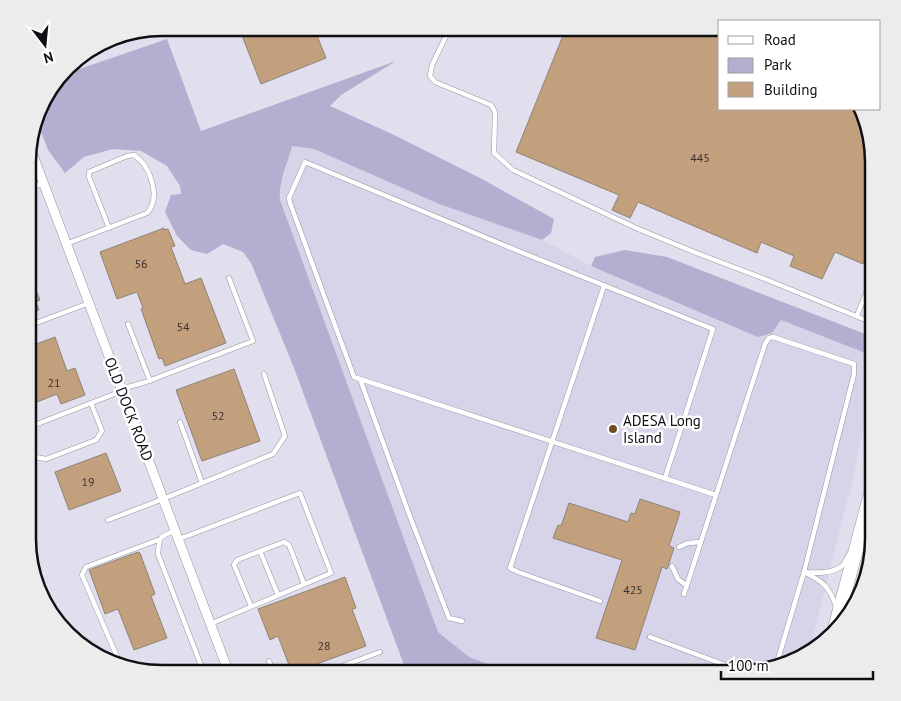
<svg xmlns="http://www.w3.org/2000/svg" width="901" height="701" font-family="'PT Sans',sans-serif">
<style>
.built{fill:#d7d3e9}
.green{fill:#b5aed1}
.building{fill:#c2a07d;stroke:#8e8377}
.lines{fill:none;stroke-linecap:round;stroke-linejoin:round}
.service-casing{stroke:#9694a2;stroke-width:5.5}
.minor-casing{stroke:#9694a2;stroke-width:10}
.primary-casing{stroke:#9694a2;stroke-width:15}
.service{stroke:#fff;stroke-width:4.5}
.minor{stroke:#fff;stroke-width:9}
.primary{stroke:#fff;stroke-width:14}
.poi-dot{fill:#704d26;stroke:#fff;stroke-width:2}
.labels{text-anchor:middle;dominant-baseline:central;stroke-width:5;stroke-linejoin:round;paint-order:stroke}
.number-label{font-size:12px;fill:#3c332e}
.street-label{font-size:15px;fill:#100f14;stroke:#fff}
.poi-label{font-size:15px;fill:#100f14;stroke:#fff;text-anchor:start}
.rim{fill:none;stroke:#100f14;stroke-width:2.5}
</style>
<rect width="100%" height="100%" fill="#e1deed"/>
<!-- built -->
<path class="built" d="M 291,146 L 314,149 L 439,204 L 542,240 L 591,266 L 758,336 L 772,333 L 781,320 L 873,356 L 873,381 L 853,478 L 810,649 L 791,663 L 739,673 L 512,673 L 469,657 L 438,632 L 280,200 L 279,189 L 290,157 Z"/>
<!-- green -->
<g class="green">
<path d="M 167,39 L 201,131 L 396,61 L 341,95 L 330,106 L 392,134 L 480,178 L 554,219 L 551,233 L 542,240 L 439,204 L 314,149 L 292,146 C 288,164 278,182 280,200 L 438,632 L 469,657 L 512,673 L 407,673 L 294,368 L 251,263 L 243,252 L 223,244 L 207,254 L 191,250 L 177,236 L 165,212 L 171,195 L 181,194 L 180,186 L 167,166 L 141,151 L 113,149 L 84,157 L 65,173 L 48,150 L 37,121 L 45,95 L 62,75 Z"/>
<path d="M 625,250 L 667,257 L 873,337 L 873,356 L 781,320 L 772,333 L 758,337 L 591,266 L 595,257 Z"/>
</g>
<!-- building -->
<g class="building">
<path d="M 239,28 L 314,28 L 326,58 L 261,84 Z"/>
<path d="M 566,28 L 720,28 L 720,109 L 861,109 L 874,162 L 873,238 L 863,264 L 835,252 L 822,279 L 790,266 L 794,256 L 761,242 L 757,253 L 638,202 L 630,218 L 612,210 L 619,195 L 516,152 Z"/>
<path d="M 29,223 L 37,245 L 28,248 Z"/>
<path d="M 164,228 L 164,230 L 168,229 L 175,246 L 171,247 L 185,284 L 201,278 L 226,343 L 165,366 L 162,358 L 159,359 L 141,309 L 143,308 L 137,292 L 117,299 L 100,252 Z"/>
<path d="M 28,270 L 40,300 L 36,302 L 39,310 L 28,313 Z"/>
<path d="M 55,337 L 67,371 L 75,368 L 85,395 L 61,404 L 57,394 L 32,404 L 37,418 L 28,421 L 28,347 Z"/>
<path d="M 234,369 L 260,441 L 202,461 L 176,390 Z"/>
<path d="M 106,453 L 121,491 L 69,510 L 55,472 Z"/>
<path d="M 640,499 L 680,512 L 669,546 L 674,548 L 667,569 L 662,567 L 635,650 L 596,638 L 622,560 L 553,538 L 558,525 L 561,526 L 569,503 L 628,522 L 631,513 L 635,514 Z"/>
<path d="M 138,552 L 140,553 L 155,594 L 151,596 L 167,638 L 134,650 L 118,609 L 105,614 L 89,570 Z"/>
<path d="M 345,577 L 356,608 L 352,609 L 366,646 L 292,673 L 278,636 L 270,640 L 258,609 Z"/>
</g>
<g class="lines">
<!-- service casing -->
<g class="service-casing">
<g id="service">
<path d="M 450,28 L 432,65 L 430,76 L 435,82 L 491,105 L 495,112 L 494,153 L 513,170 L 636,228 L 699,254 L 765,279 L 873,323"/>
<path d="M 29,189 L 43,183"/>
<path d="M 66,244 L 147,213 C 161,198 151,166 134,155 L 127,156 L 89,172 L 89,177 L 109,228"/>
<path d="M 857,315 L 873,277"/>
<path d="M 128,324 L 150,381"/>
<path d="M 28,326 L 89,303"/>
<path d="M 360,379 L 409,514 L 449,618 L 462,621"/>
<path d="M 121,389 L 146,382 L 253,341 L 229,278"/>
<path d="M 180,422 L 202,483"/>
<path d="M 28,432 L 32,426 L 122,391"/>
<path d="M 28,438 L 35,457 L 46,459 L 96,440 L 102,431 L 91,403"/>
<path d="M 665,478 L 713,329 L 523,253 L 305,162 L 289,198 L 290,203 L 354,377 L 716,495"/>
<path d="M 108,520 L 163,499 L 273,454 L 285,436 L 264,374"/>
<path d="M 175,531 C 159,536 159,537 158,554 L 204,673"/>
<path d="M 179,539 L 300,493 L 331,573 L 210,624"/>
<path d="M 679,547 L 688,543 L 701,542"/>
<path d="M 260,551 L 278,595"/>
<path d="M 672,566 L 678,579 L 687,586"/>
<path d="M 684,594 L 765,344 L 769,338 L 773,337 L 854,364 L 854,374 L 804,572 L 776,666"/>
<path d="M 600,601 L 518,572 L 510,568 L 604,286"/>
<path d="M 251,606 L 234,565 L 237,560 L 284,542 L 289,545 L 304,584"/>
<path d="M 836,606 C 829,586 822,581 804,572 C 815,573 830,574 841,567 C 845,564 847,557 850,553"/>
<path d="M 650,637 L 744,672"/>
<path d="M 269,661 L 274,673"/>
<path d="M 121,666 L 82,575 L 86,567 L 158,540"/>
<path d="M 317,673 L 337,668 L 380,652"/>
</g>
</g>
<!-- minor casing -->
<g class="minor-casing">
<path id="minor" d="M 29,145 L 229,673"/>
</g>
<!-- primary casing -->
<g class="primary-casing">
<path id="primary" d="M 834,632 L 873,486"/>
</g>
<!-- service -->
<use href="#service" class="service"/>
<!-- minor -->
<use href="#minor" class="minor"/>
<!-- primary -->
<use href="#primary" class="primary"/>
</g>
<!-- markers -->
<circle class="poi-dot" cx="613" cy="429" r="5"/>
<g class="labels">
<!-- number labels -->
<g class="number-label">
<text x="700" y="157">445</text>
<text x="141" y="263">56</text>
<text x="183" y="326">54</text>
<text x="54" y="382">21</text>
<text x="218" y="415">52</text>
<text x="88" y="481">19</text>
<text x="633" y="589">425</text>
<text x="324" y="645">28</text>
</g>
<!-- street labels -->
<g class="street-label">
<text transform="translate(129 409) rotate(69)">OLD DOCK ROAD</text>
</g>
<!-- poi labels -->
<g class="poi-label">
<text x="623" y="420">ADESA Long<tspan x="623" dy="17">Island</tspan></text>
</g>
</g>
<!-- crop -->
<path d="M0 0H901V701H0ZM162 36H739A126 126 0 0 1 865 162V539A126 126 0 0 1 739 665H162A126 126 0 0 1 36 539V162A126 126 0 0 1 162 36Z" fill="#ececec" fill-rule="evenodd"/>
<path class="rim" d="M162 36H739A126 126 0 0 1 865 162V539A126 126 0 0 1 739 665H162A126 126 0 0 1 36 539V162A126 126 0 0 1 162 36Z"/>
<!-- legend -->
<rect x="718" y="20" width="162" height="90" fill="#ffffff" stroke="#9f9fa1"/>
<rect x="728" y="36" width="25" height="8" fill="#ffffff" stroke="#9f9fa1"/>
<text x="764" y="45" font-size="15" fill="#100f14">Road</text>
<rect x="728" y="58" width="25" height="15" fill="#b5aed1" stroke="#9f9fa1"/>
<text x="764" y="70" font-size="15" fill="#100f14">Park</text>
<rect x="728" y="82" width="25" height="15" fill="#c2a07d" stroke="#9f9fa1"/>
<text x="764" y="95" font-size="15" fill="#100f14">Building</text>
<!-- north arrow -->
<g transform="translate(45 45) rotate(164)" stroke="#ffffff" stroke-width="4" paint-order="stroke">
<path d="M0-4L9 19L0 12L-9 19Z" fill="#100f14"/>
<text y="-8" font-size="14" font-weight="bold" text-anchor="middle" fill="#100f14">N</text>
</g>
<!-- scale -->
<path d="M721 671v8h152v-8" fill="none" stroke="#100f14" stroke-width="2.5"/>
<text x="728" y="671" font-size="15" fill="#100f14" stroke="#ffffff" stroke-width="4" paint-order="stroke">100 m</text>
</svg>
